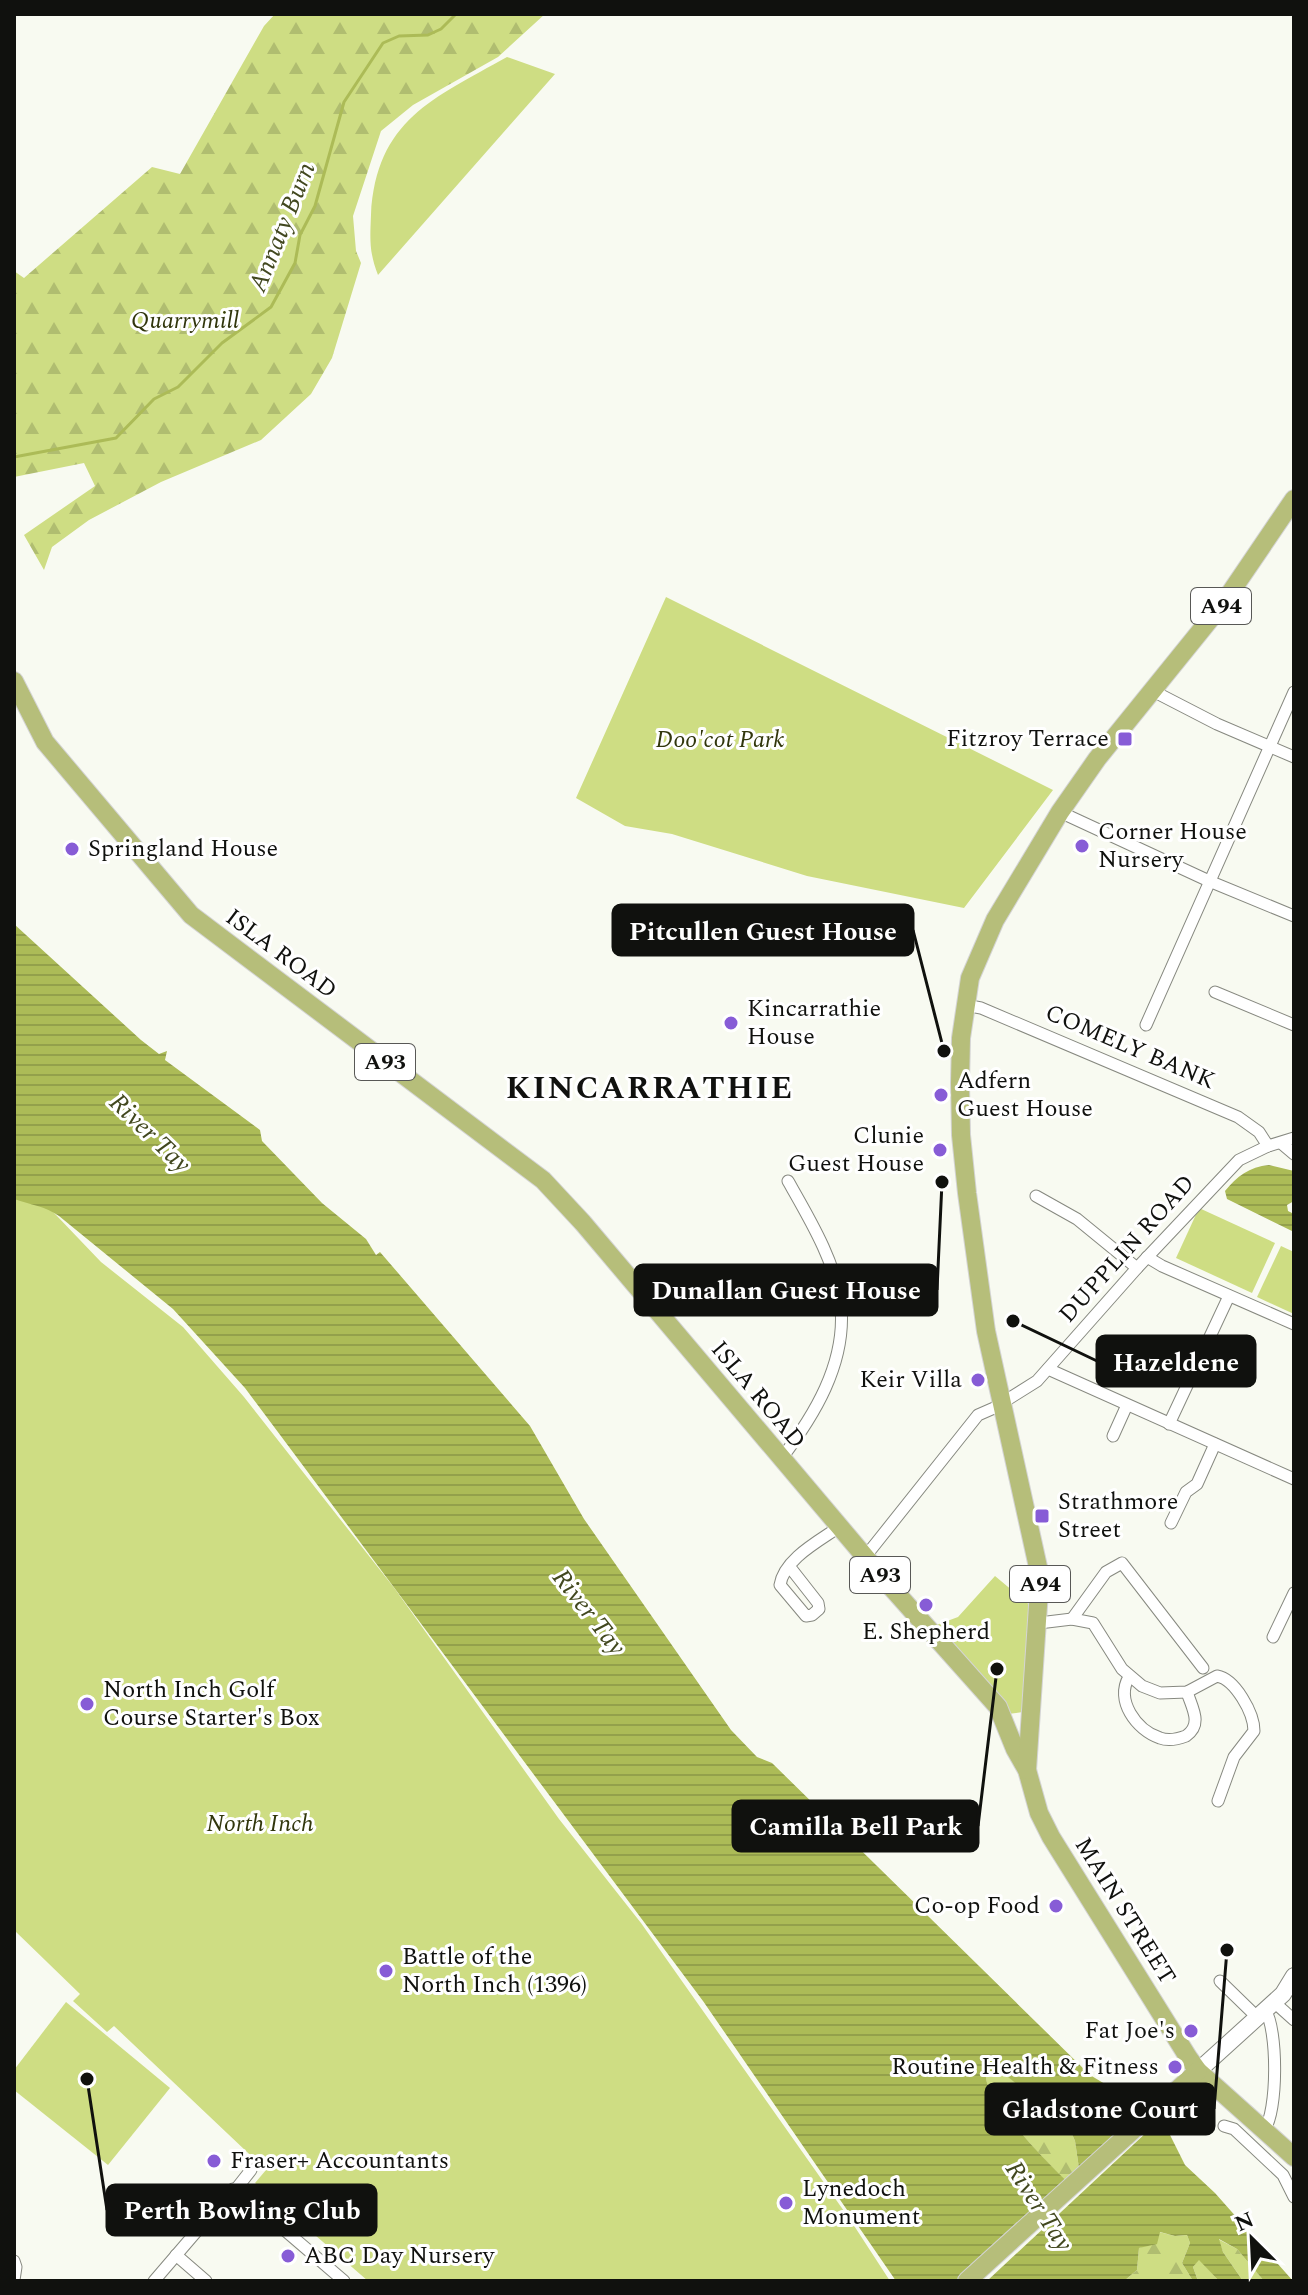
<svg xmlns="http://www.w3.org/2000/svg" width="1308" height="2295" font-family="Spectral,serif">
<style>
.green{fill:#cedd83}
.forest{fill:url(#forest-firs)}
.water{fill:url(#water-rules);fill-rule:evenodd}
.pier{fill:#f8faf1}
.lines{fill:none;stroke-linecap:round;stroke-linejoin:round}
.stream{stroke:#acbb57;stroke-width:3}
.street-casing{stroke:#878980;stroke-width:13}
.secondary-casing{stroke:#878980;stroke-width:18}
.primary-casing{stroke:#d4d4d4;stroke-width:20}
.street{stroke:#fff;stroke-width:11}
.secondary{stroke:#fff;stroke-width:16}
.primary{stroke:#b6be7a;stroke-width:18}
.poi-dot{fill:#875cd6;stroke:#fff;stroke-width:3}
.labels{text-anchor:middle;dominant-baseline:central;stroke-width:6;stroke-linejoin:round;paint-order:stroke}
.shield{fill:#fff;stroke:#585856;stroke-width:2}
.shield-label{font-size:22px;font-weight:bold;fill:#10110e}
.park-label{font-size:24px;font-style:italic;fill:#31360c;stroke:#fff}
.poi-label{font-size:24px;fill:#10110e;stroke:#fff;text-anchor:start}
.street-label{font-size:24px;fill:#10110e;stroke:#fff}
.water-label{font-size:26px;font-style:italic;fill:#42481f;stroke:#fff}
.district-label{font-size:32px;font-weight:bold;letter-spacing:2px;fill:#10110e;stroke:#fff}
.leader{fill:none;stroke:#10110e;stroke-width:3}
.callout-dot{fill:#10110e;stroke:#fff;stroke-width:3}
.callout{fill:#10110e;stroke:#10110e;stroke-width:3}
.callout-label{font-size:26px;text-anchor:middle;font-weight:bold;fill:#fff}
</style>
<defs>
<pattern id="forest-firs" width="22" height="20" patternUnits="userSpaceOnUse" patternTransform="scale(2)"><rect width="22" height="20" fill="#cedd83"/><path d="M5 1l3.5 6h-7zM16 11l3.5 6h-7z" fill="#b0bd70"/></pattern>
<pattern id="water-rules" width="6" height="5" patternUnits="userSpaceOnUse" patternTransform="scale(2)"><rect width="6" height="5" fill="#acbb57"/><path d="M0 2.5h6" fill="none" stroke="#93a04b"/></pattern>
</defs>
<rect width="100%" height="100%" fill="#f8faf1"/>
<!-- green -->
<g class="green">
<path d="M 507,57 L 555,74 L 378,275 C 369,252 370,239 371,215 C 376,120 434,98 507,57 Z"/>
<path d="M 666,597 L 1053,790 L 964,908 L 807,876 L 672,834 L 625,826 L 576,798 Z"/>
<path d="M 14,1171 L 101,1262 L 183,1327 L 244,1397 L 395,1589 L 559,1819 L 641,1923 L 851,2221 L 890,2281 L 368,2281 L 255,2183 L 266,2170 L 114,2026 L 107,2032 L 73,2001 L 80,1994 L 14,1930 Z"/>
<path d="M 1199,1208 L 1275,1243 L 1252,1293 L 1176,1258 Z"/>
<path d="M 1281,1246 L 1294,1252 L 1294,1314 L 1257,1297 Z"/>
<path d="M 995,1576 L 1032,1607 L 1023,1712 L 1008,1714 L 931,1627 L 958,1617 Z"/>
<path d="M 66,2002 L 170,2088 L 108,2165 L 14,2090 L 14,2070 Z"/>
</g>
<!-- forest -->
<g class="forest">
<path d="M 275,14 L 545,14 L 498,57 L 413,105 L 381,131 L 353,216 L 356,251 L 361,263 L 332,358 L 311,394 L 261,440 L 161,482 L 89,520 L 52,547 L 44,570 L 24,535 L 95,486 L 84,463 L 14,477 L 14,271 L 24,278 L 152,167 L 180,174 L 264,26 Z"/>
<path d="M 985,2069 L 1005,2074 L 1069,2127 L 1075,2141 L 1080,2175 L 1070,2185 C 1049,2165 999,2112 988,2088 C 986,2082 986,2075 985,2069 Z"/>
<path d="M 1159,2232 L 1175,2236 L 1187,2235 L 1190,2243 L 1182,2263 L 1193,2281 L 1124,2281 L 1137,2270 L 1139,2248 L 1147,2245 Z"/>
<path d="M 1218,2239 L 1237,2249 L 1264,2281 L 1243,2281 L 1223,2252 Z"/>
<path d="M 1199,2259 L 1219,2281 L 1198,2281 L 1193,2267 Z"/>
</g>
<!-- water -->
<g class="water">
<path d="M 14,924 L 141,1040 L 159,1054 L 167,1051 L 165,1060 L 260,1130 L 262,1141 L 322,1203 L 366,1239 L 376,1255 L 380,1252 L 530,1426 L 584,1519 L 731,1730 L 757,1757 L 772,1763 L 1090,2075 L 1150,2111 L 1164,2123 L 1185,2165 L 1215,2193 L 1293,2281 L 1264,2281 L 1237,2249 L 1219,2239 L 1223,2252 L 1243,2281 L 1219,2281 L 1199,2260 L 1193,2267 L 1198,2281 L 1193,2281 L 1182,2263 L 1190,2243 L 1187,2235 L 1175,2236 L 1160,2232 L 1157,2244 L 1139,2248 L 1137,2270 L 1124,2281 L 896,2281 L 703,2001 L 245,1388 L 173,1309 L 59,1216 C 45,1206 31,1205 14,1199 ZM 985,2069 L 1008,2077 L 1069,2127 L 1075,2141 L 1080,2175 L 1070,2184 C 1049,2165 999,2112 989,2088 C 986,2083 986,2075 985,2069 Z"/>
<path d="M 1269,1165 L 1294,1171 L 1294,1201 L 1287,1205 L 1288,1211 L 1294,1214 L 1294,1232 L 1227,1199 L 1225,1191 C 1237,1176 1249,1167 1269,1165 Z"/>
</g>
<!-- pier -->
<path class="pier" d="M 1151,2106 L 1163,2117 L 987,2281 L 960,2281 Z"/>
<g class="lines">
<!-- stream -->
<path class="stream" d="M 14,457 L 116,438 L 154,399 L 178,387 L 222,343 L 271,307 L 295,263 L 300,235 L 315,206 L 344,102 L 383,43 L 399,36 L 428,35 L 441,29 L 456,14"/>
<!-- street casing -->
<g class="street-casing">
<g id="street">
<path d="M 1153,691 L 1217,724 L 1294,757"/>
<path d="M 1060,812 L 1209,881 L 1294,916"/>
<path d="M 1215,992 L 1294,1025"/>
<path d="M 965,1005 L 981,1008 L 1238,1117 L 1259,1132 L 1268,1146"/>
<path d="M 1146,1025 L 1294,692"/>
<path d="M 1281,1143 L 1294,1154"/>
<path d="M 1036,1196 L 1077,1219 L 1137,1268"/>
<path d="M 1147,1257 L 1162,1266 L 1294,1324"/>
<path d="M 1048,1369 L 1294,1479"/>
<path d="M 1169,1424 L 1229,1296"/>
<path d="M 1113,1436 L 1127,1405"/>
<path d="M 781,1459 C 814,1416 846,1364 841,1307 C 837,1264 809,1218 788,1181"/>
<path d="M 1171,1523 L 1186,1492 L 1197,1484 L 1215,1444"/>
<path d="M 865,1557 L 978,1415 L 994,1408 L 1037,1381 L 1137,1268 L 1239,1160 L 1268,1146 L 1294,1138"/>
<path d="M 789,1566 L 818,1603 L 819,1609 L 812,1615 L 806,1616 L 780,1585 C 784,1559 819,1541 839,1527"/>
<path d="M 1072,1619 L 1106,1572 L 1122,1563 L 1203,1668"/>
<path d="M 1039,1623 L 1072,1619 L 1093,1623 L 1122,1669 L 1142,1686 L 1160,1693 L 1187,1692 L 1217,1676 C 1235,1679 1254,1713 1254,1731 L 1234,1757 L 1218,1801"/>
<path d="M 1273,1637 L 1294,1593"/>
<path d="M 1129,1677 C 1115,1700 1136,1730 1160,1738 C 1168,1741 1178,1739 1186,1736 C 1203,1724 1192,1708 1187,1692"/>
<path d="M 1220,1981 L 1257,2017"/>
<path d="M 1274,2002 L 1294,2020"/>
<path d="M 1224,2126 L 1234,2129 L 1283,2175 L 1294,2197"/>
<path d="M 1264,2130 C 1278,2113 1278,2028 1265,2010"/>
<path d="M 236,2189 L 251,2170"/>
<path d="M 176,2255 L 206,2281"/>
<path d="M 14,2261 L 16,2267 L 14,2280"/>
<path d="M 154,2281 L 233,2189 L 239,2191 L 344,2281"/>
</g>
</g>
<!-- secondary casing -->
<g class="secondary-casing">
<path id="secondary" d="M 1198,2071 L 1283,1994 L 1294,1976"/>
</g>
<!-- primary casing -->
<g class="primary-casing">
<g id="primary">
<path d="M 14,681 L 45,742 L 191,915 L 543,1180 L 583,1223 L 883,1578 L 998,1707 L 1015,1749 L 1027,1770 L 1039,1813 L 1051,1837 L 1188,2057 L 1198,2071 L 1294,2157"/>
<path d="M 1027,1770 L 1040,1576 L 986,1331 L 967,1193 L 961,1135 L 960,1083 L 961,1038 L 970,978 L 995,920 L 1060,812 L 1097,759 L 1224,602 L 1294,499"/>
<path d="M 967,2281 L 1198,2071"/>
</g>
</g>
<!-- street -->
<use href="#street" class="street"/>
<!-- secondary -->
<use href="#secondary" class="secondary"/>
<!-- primary -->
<use href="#primary" class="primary"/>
</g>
<!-- markers -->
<g class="poi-dot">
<rect x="1117" y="731" width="16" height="16" rx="4"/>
<circle cx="1082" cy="846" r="8"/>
<circle cx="72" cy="849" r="8"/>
<circle cx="731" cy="1023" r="8"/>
<circle cx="941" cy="1095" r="8"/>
<circle cx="940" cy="1150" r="8"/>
<circle cx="978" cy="1380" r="8"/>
<rect x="1034" y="1508" width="16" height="16" rx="4"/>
<circle cx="926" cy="1605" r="8"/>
<circle cx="87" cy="1704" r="8"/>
<circle cx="1056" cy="1906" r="8"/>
<circle cx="386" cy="1971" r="8"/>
<circle cx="1191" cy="2031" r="8"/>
<circle cx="1175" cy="2067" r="8"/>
<circle cx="214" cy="2161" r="8"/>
<circle cx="786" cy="2203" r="8"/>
<circle cx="288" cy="2256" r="8"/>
</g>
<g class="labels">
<!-- shield labels -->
<g class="shield">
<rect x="1191" y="588" width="60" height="36" rx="6"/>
<rect x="355" y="1044" width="60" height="36" rx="6"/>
<rect x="850" y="1557" width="60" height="36" rx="6"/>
<rect x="1010" y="1566" width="60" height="36" rx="6"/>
</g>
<g class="shield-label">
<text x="1221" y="606">A94</text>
<text x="385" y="1062">A93</text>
<text x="880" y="1575">A93</text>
<text x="1040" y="1584">A94</text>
</g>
<!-- park labels -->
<g class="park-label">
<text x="185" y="321">Quarrymill</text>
<text x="720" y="740">Doo'cot Park</text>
<text x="260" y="1824">North Inch</text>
</g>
<!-- poi labels -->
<g class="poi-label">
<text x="1109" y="739" text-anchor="end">Fitzroy Terrace</text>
<text x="1098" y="832">Corner House<tspan x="1098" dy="28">Nursery</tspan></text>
<text x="88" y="849">Springland House</text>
<text x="747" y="1009">Kincarrathie<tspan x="747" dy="28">House</tspan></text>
<text x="957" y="1081">Adfern<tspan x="957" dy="28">Guest House</tspan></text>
<text x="924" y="1136" text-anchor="end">Clunie<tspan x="924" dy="28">Guest House</tspan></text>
<text x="962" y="1380" text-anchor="end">Keir Villa</text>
<text x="1058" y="1502">Strathmore<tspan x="1058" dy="28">Street</tspan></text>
<text x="926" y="1632" text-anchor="middle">E. Shepherd</text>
<text x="103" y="1690">North Inch Golf<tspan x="103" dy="28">Course Starter's Box</tspan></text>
<text x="1040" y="1906" text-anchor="end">Co-op Food</text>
<text x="402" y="1957">Battle of the<tspan x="402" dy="28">North Inch (1396)</tspan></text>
<text x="1175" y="2031" text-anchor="end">Fat Joe's</text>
<text x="1159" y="2067" text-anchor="end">Routine Health &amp; Fitness</text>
<text x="230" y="2161">Fraser+ Accountants</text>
<text x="802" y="2189">Lynedoch<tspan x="802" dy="28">Monument</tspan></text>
<text x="304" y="2256">ABC Day Nursery</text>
</g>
<!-- street labels -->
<g class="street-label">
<text transform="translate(281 954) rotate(37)">ISLA ROAD</text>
<text transform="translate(1130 1047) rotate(23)">COMELY BANK</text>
<text transform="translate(1127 1249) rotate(-48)">DUPPLIN ROAD</text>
<text transform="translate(758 1395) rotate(50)">ISLA ROAD</text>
<text transform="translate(1125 1911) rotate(58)">MAIN STREET</text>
</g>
<!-- water labels -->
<g class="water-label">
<text transform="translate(282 227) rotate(-68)">Annaty Burn</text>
<text transform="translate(150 1133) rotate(44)">River Tay</text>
<text transform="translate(589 1612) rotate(52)">River Tay</text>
<text transform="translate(1039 2206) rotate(57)">River Tay</text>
</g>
<!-- district labels -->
<g class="district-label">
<text x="650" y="1088">KINCARRATHIE</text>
</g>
</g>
<!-- callouts -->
<path class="leader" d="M944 1051L913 930M942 1182L937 1290M1013 1321L1097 1361M997 1669L978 1826M1227 1950L1214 2109M87 2079L107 2210"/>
<g class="callout-dot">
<circle cx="944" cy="1051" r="8"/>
<circle cx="942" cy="1182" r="8"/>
<circle cx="1013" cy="1321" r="8"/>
<circle cx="997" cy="1669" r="8"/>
<circle cx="1227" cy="1950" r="8"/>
<circle cx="87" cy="2079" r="8"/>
</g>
<g class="callout">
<rect x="613" y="905" width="300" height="50" rx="8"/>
<rect x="635" y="1265" width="302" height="50" rx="8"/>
<rect x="1097" y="1336" width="158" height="50" rx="8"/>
<rect x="733" y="1801" width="245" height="50" rx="8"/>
<rect x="986" y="2084" width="228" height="50" rx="8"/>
<rect x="107" y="2185" width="269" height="50" rx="8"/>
</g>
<g class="callout-label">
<text x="763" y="940">Pitcullen Guest House</text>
<text x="786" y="1299">Dunallan Guest House</text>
<text x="1176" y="1371">Hazeldene</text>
<text x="856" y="1835">Camilla Bell Park</text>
<text x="1100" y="2118">Gladstone Court</text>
<text x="242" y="2219">Perth Bowling Club</text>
</g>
<!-- border -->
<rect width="1308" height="2295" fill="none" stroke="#10110e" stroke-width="32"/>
<!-- north arrow -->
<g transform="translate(1252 2239) rotate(336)" stroke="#ffffff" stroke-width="6" paint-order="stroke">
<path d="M0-6L14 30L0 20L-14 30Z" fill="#10110e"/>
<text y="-12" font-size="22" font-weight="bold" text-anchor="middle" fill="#10110e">N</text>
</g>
</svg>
